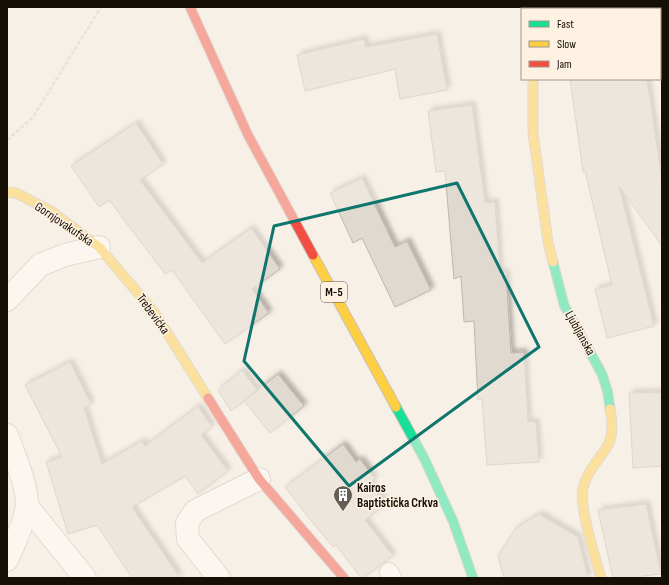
<svg xmlns="http://www.w3.org/2000/svg" width="669" height="585" font-family="'Sofia Sans Condensed',sans-serif">
<style>
.building{fill:#e0d9d0;stroke:#bdb7ae;filter:url(#shadow)}
.lines{fill:none;stroke-linecap:round;stroke-linejoin:round}
.lane-casing{stroke:#c6c0b7;stroke-width:20}
.street-casing{stroke:#c6c0b7;stroke-width:24}
.fast-casing{stroke:#c6c0b7;stroke-width:11}
.slow-casing{stroke:#c6c0b7;stroke-width:11}
.jam-casing{stroke:#c6c0b7;stroke-width:11}
.path{stroke:#d2d1ce;stroke-width:2.5;stroke-dasharray:4 2;stroke-linecap:butt}
.lane{stroke:#fefdfb;stroke-width:18}
.street{stroke:#fefdfb;stroke-width:22}
.fast{stroke:#16e098;stroke-width:9}
.slow{stroke:#ffcf43;stroke-width:9}
.jam{stroke:#f24e42;stroke-width:9}
.marked{fill:none;stroke:#0f766e;stroke-width:3;stroke-linejoin:round}
.labels{text-anchor:middle;dominant-baseline:central;stroke-width:3.5;stroke-linejoin:round;paint-order:stroke}
.shield{fill:#fdf1e1;stroke:#5b5348;stroke-width:1}
.shield-label{font-size:12px;font-weight:bold;fill:#150f06}
.street-label{font-size:13px;fill:#150f06;stroke:#fdf1e1}
.poi-label{font-size:13px;font-weight:bold;fill:#150f06;stroke:#fdf1e1;text-anchor:start}
</style>
<defs>
<filter id="shadow"><feDropShadow dx="3.5" dy="-3.5" stdDeviation="2" flood-color="#0004"/></filter>
</defs>
<rect width="100%" height="100%" fill="#f7f0e7"/>
<!-- building -->
<g class="building">
<path d="M 437,34 L 447,90 L 400,99 L 395,69 L 305,91 L 297,55 L 364,39 L 366,47 Z"/>
<path d="M 570,79 L 647,79 L 662,180 L 662,246 L 619,186 L 654,326 L 607,338 L 595,289 L 612,285 L 585,171 L 583,172 Z"/>
<path d="M 472,105 L 485,203 L 495,202 L 500,273 L 506,272 L 511,353 L 524,352 L 528,422 L 536,422 L 539,462 L 487,465 L 482,399 L 478,400 L 474,321 L 464,322 L 461,276 L 454,279 L 445,171 L 436,172 L 428,111 Z"/>
<path d="M 136,123 L 163,164 L 140,180 L 202,263 L 251,228 L 280,269 L 252,289 L 269,313 L 225,344 L 172,270 L 165,274 L 109,200 L 99,207 L 71,166 Z"/>
<path d="M 362,178 L 395,247 L 407,241 L 431,290 L 395,307 L 362,238 L 353,243 L 330,193 Z"/>
<path d="M 70,362 L 91,404 L 84,408 L 102,464 L 142,441 L 145,446 L 198,406 L 212,427 L 201,435 L 228,471 L 198,494 L 185,476 L 132,507 L 180,578 L 132,578 L 97,525 L 68,534 L 46,462 L 62,457 L 25,385 Z"/>
<path d="M 242,370 L 257,390 L 231,411 L 218,390 Z"/>
<path d="M 278,374 L 304,406 L 270,433 L 244,401 Z"/>
<path d="M 662,392 L 662,466 L 633,468 L 629,393 Z"/>
<path d="M 343,444 L 356,462 L 360,459 L 375,479 L 370,483 L 386,504 L 365,520 L 393,556 L 363,578 L 361,578 L 336,545 L 333,547 L 308,517 L 285,487 Z"/>
<path d="M 646,504 L 661,574 L 642,576 L 645,578 L 613,578 L 598,510 Z"/>
<path d="M 539,514 L 578,537 L 588,578 L 504,578 L 498,556 L 516,528 Z"/>
</g>
<g class="lines">
<!-- lane casing -->
<g class="lane-casing">
<path id="lane" d="M 389,572 L 392,578"/>
</g>
<!-- street casing -->
<g class="street-casing">
<g id="street">
<path d="M 534,9 L 534,7"/>
<path d="M 7,300 L 40,265 L 65,255 L 99,247"/>
<path d="M 7,435 C 14,455 27,484 27,504 C 26,518 13,547 7,560"/>
<path d="M 27,506 L 85,578"/>
<path d="M 219,578 L 188,539 L 187,523 L 195,511 L 259,479"/>
</g>
</g>
<!-- fast casing -->
<g class="fast-casing">
<g id="fast">
<path d="M 553,262 L 564,305 L 602,374 L 608,393 L 610,409"/>
<path d="M 396,407 L 424,458 L 453,521 L 473,578"/>
</g>
</g>
<!-- slow casing -->
<g class="slow-casing">
<g id="slow">
<path d="M 533,79 L 533,133 L 548,242 L 553,262"/>
<path d="M 7,192 L 16,193 L 51,211 L 99,247 L 154,312 L 208,398"/>
<path d="M 313,255 L 396,407"/>
<path d="M 601,578 C 595,556 579,508 583,488 C 588,468 601,459 609,443 C 613,433 612,419 610,409"/>
</g>
</g>
<!-- jam casing -->
<g class="jam-casing">
<g id="jam">
<path d="M 190,7 L 248,135 L 313,255"/>
<path d="M 208,398 L 259,479 L 344,578"/>
</g>
</g>
<!-- path -->
<path class="path" d="M 7,140 L 33,117 L 101,7"/>
<!-- lane -->
<use href="#lane" class="lane"/>
<!-- street -->
<use href="#street" class="street"/>
<!-- fast -->
<use href="#fast" class="fast"/>
<!-- slow -->
<use href="#slow" class="slow"/>
<!-- jam -->
<use href="#jam" class="jam"/>
</g>
<!-- marked area -->
<path d="M0 0H669V585H0ZM 457,183 L 539,347 L 349,486 L 244,361 L 274,226 Z" fill="#f7f0e7" fill-opacity=".55" fill-rule="evenodd"/>
<path class="marked" d="M 457,183 L 539,347 L 349,486 L 244,361 L 274,226 Z"/>
<!-- icons -->
<defs>
<g id="building-pin" transform="scale(1)"><path d="M0 17L-7.5 6A9.5 9.5 0 1 1 7.5 6Z" fill="#645e55" stroke="#fdf1e1"/><path d="M-4-6H4V6H1V3H-1V6H-4ZM-2.5-4.3h1.7v1.8h-1.7ZM.8-4.3h1.7v1.8H.8ZM-2.5-1h1.7V.8h-1.7ZM.8-1h1.7V.8H.8Z" fill="#fff"/></g>
</defs>
<g fill-rule="evenodd">
<use href="#building-pin" x="343" y="495"/>
</g>
<g class="labels">
<!-- shield labels -->
<rect class="shield" x="321" y="282" width="26" height="20" rx="3"/>
<g class="shield-label">
<text x="334" y="292">M-5</text>
</g>
<!-- street labels -->
<g class="street-label">
<text transform="translate(64 224) rotate(34)">Gornjovakufska</text>
<text transform="translate(153 314) rotate(54)">Trebevićka</text>
<text transform="translate(580 333) rotate(61)">Ljubljanska</text>
</g>
<!-- poi labels -->
<g class="poi-label">
<text x="357" y="488">Kairos<tspan x="357" dy="15">Baptistička Crkva</tspan></text>
</g>
</g>
<!-- border -->
<rect width="669" height="585" fill="none" stroke="#150f06" stroke-width="16"/>
<!-- legend -->
<rect x="521" y="8" width="140" height="72" fill="#fdf1e1" stroke="#a09789"/>
<rect x="529" y="21" width="20" height="6" fill="#16e098" stroke="#a09789"/>
<text x="557" y="28" font-size="12" fill="#150f06">Fast</text>
<rect x="529" y="41" width="20" height="6" fill="#ffcf43" stroke="#a09789"/>
<text x="557" y="48" font-size="12" fill="#150f06">Slow</text>
<rect x="529" y="61" width="20" height="6" fill="#f24e42" stroke="#a09789"/>
<text x="557" y="68" font-size="12" fill="#150f06">Jam</text>
</svg>
